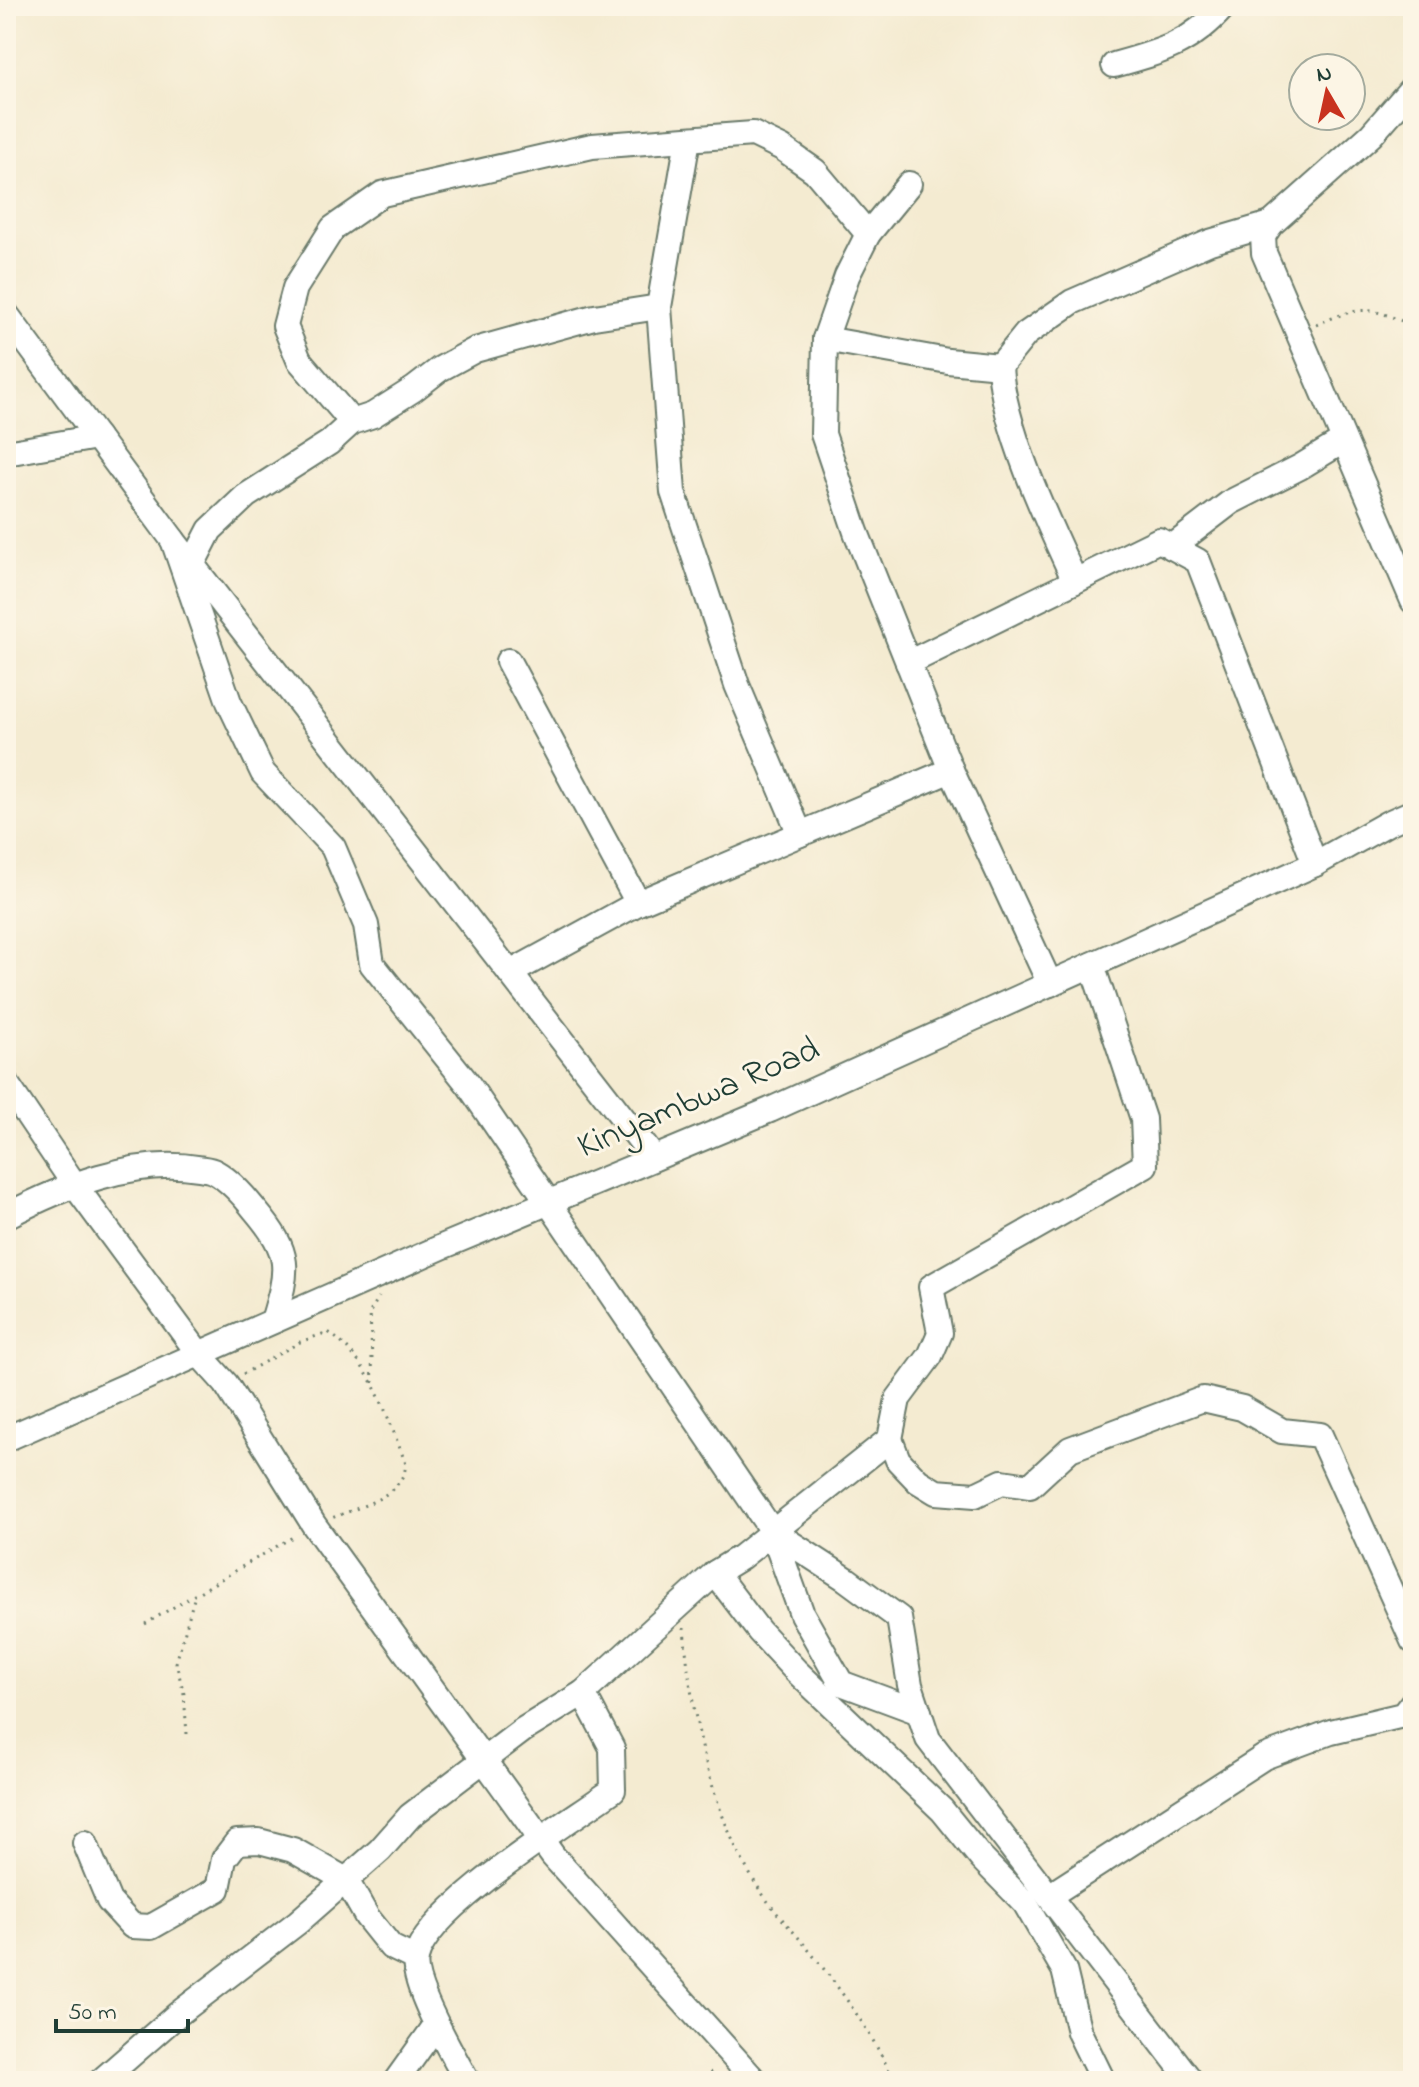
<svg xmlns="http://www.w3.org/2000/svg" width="1419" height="2087" font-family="'Indie Flower',sans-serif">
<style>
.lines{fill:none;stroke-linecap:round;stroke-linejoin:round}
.minor-casing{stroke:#6a7a6b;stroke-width:28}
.path{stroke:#6a7a6b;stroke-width:3;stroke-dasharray:2 6;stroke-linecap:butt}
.minor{stroke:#fff;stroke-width:24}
.labels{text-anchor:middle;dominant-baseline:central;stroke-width:6;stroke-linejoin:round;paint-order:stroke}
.street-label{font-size:36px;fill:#1f3d34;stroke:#fcf5e5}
</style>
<rect width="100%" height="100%" fill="#fcf5e5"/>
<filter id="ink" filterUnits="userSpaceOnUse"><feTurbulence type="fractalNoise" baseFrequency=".0125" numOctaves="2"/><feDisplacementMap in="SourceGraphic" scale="16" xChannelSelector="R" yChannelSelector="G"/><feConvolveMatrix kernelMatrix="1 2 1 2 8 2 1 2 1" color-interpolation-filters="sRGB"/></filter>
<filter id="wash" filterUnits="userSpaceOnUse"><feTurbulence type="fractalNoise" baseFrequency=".006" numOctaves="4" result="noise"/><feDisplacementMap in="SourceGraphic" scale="32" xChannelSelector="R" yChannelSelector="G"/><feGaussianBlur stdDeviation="1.8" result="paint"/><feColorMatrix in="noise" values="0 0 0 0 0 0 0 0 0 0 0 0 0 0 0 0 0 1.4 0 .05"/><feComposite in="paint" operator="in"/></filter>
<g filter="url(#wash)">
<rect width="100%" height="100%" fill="#f4ebd1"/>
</g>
<g filter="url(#ink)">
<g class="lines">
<!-- minor casing -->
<g class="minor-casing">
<g id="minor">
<path d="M 1114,65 C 1161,52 1191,44 1224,6"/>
<path d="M 1413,87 L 1371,135 L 1271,224 L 1263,236 L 1264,253 L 1413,601"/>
<path d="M 688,139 L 659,307 L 673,492 L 737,685 L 800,834"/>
<path d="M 6,314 L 173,540 L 654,1158"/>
<path d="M 825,339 L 948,361 L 1000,366"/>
<path d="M 352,422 L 299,360 L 285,326 L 295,288 L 333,228 L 382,194 L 592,146 L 753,134 L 782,148 L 815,171 L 868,234"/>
<path d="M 6,453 L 97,437"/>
<path d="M 173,540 L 229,702 L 263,773 L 333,847 L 366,925 L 372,964 L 468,1084 L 772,1531 L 846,1579 L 899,1618 L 910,1685 L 928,1739 L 1191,2081"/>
<path d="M 1172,547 L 1231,502 L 1300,467 L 1343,441"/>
<path d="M 192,565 L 210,530 L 246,496 L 329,443 L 352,422 L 373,415 L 414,389 L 440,369 L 475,350 L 594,317 L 659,307"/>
<path d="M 1075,581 C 1048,523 1003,428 1000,366 L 1026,334 L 1072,302 L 1210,242 L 1271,224"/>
<path d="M 508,661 L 638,903 L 510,973"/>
<path d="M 908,663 L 1159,540 L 1198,561 L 1315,864"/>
<path d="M 951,770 L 1050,984"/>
<path d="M 638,903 L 951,770 L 856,532 L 823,434 L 825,339 L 847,276 L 868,234 L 909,184"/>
<path d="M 6,1083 L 76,1187 L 199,1354 L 226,1384 L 314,1525 L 553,1856 L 755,2081"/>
<path d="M 6,1216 C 62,1187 134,1157 198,1168 C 204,1169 210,1169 215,1172 C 231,1181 244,1196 255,1210 C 292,1254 289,1268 273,1321"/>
<path d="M 6,1439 L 444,1246 L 770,1110 L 1315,864 L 1388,823 L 1413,812"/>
<path d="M 890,1439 L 898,1460 L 918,1481 L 936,1492 L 975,1495 L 1002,1482 L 1030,1486 L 1070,1449 L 1203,1399 L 1242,1408 L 1282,1431 L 1320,1435 L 1413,1641"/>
<path d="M 772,1531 L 802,1614 L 841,1683 L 919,1712"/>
<path d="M 715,1573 L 759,1631 L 796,1671 L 942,1810 L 981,1858 L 1025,1903 L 1064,1970 L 1079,2032 L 1103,2081"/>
<path d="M 85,1843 L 109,1901 L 132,1926 L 151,1927 L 218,1889 L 224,1859 L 237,1842 L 259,1841 L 293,1850 L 346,1880 L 367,1917 L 391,1947 L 416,1959"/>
<path d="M 1049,1896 L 1264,1757 L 1331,1732 L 1403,1715 L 1413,1702"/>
<path d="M 101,2081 L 178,2014 L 298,1922 L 380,1850 L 410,1816 L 523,1730 L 583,1693 L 715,1573 L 741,1557 L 890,1439 L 898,1399 L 930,1356 L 940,1333 L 931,1287 L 1145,1165 L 1143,1119 L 1092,965"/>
<path d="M 396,2081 L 436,2025"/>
<path d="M 467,2081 C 454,2057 410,1983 416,1958 C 427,1908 569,1822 613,1790 L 612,1748 L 583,1693"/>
</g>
</g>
<!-- path -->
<g class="path">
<path d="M 1316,325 C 1361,305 1369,306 1413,326"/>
<path d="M 243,1374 L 300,1342 L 328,1332 C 373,1363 387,1417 406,1464 C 403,1497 358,1507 332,1518"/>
<path d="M 373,1383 L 370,1312 L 379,1297"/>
<path d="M 145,1624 L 296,1535"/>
<path d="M 684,1628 C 691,1716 712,1822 764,1896 C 776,1914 793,1930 807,1948 C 840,1988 873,2034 894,2081"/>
<path d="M 187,1734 L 184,1694 L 176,1663 L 195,1595"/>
<path d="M 688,2081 L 718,2070"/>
</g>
<!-- minor -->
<use href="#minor" class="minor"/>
</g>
</g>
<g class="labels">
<!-- street labels -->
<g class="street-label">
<text transform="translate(699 1099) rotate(-23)">Kinyambwa Road</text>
</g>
</g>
<!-- margin -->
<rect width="1419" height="2087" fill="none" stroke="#fcf5e5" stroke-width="32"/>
<!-- north arrow -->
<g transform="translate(1327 92) rotate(351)"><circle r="38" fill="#fcf5e5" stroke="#a4ab9e" stroke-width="2"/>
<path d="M0-6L14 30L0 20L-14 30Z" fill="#c8321e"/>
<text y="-12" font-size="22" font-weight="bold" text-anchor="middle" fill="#1f3d34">N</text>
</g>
<!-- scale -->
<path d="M56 2019v12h132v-12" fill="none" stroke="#1f3d34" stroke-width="4"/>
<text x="68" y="2019" font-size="24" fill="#1f3d34" stroke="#fcf5e5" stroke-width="6" paint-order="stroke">50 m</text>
</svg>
